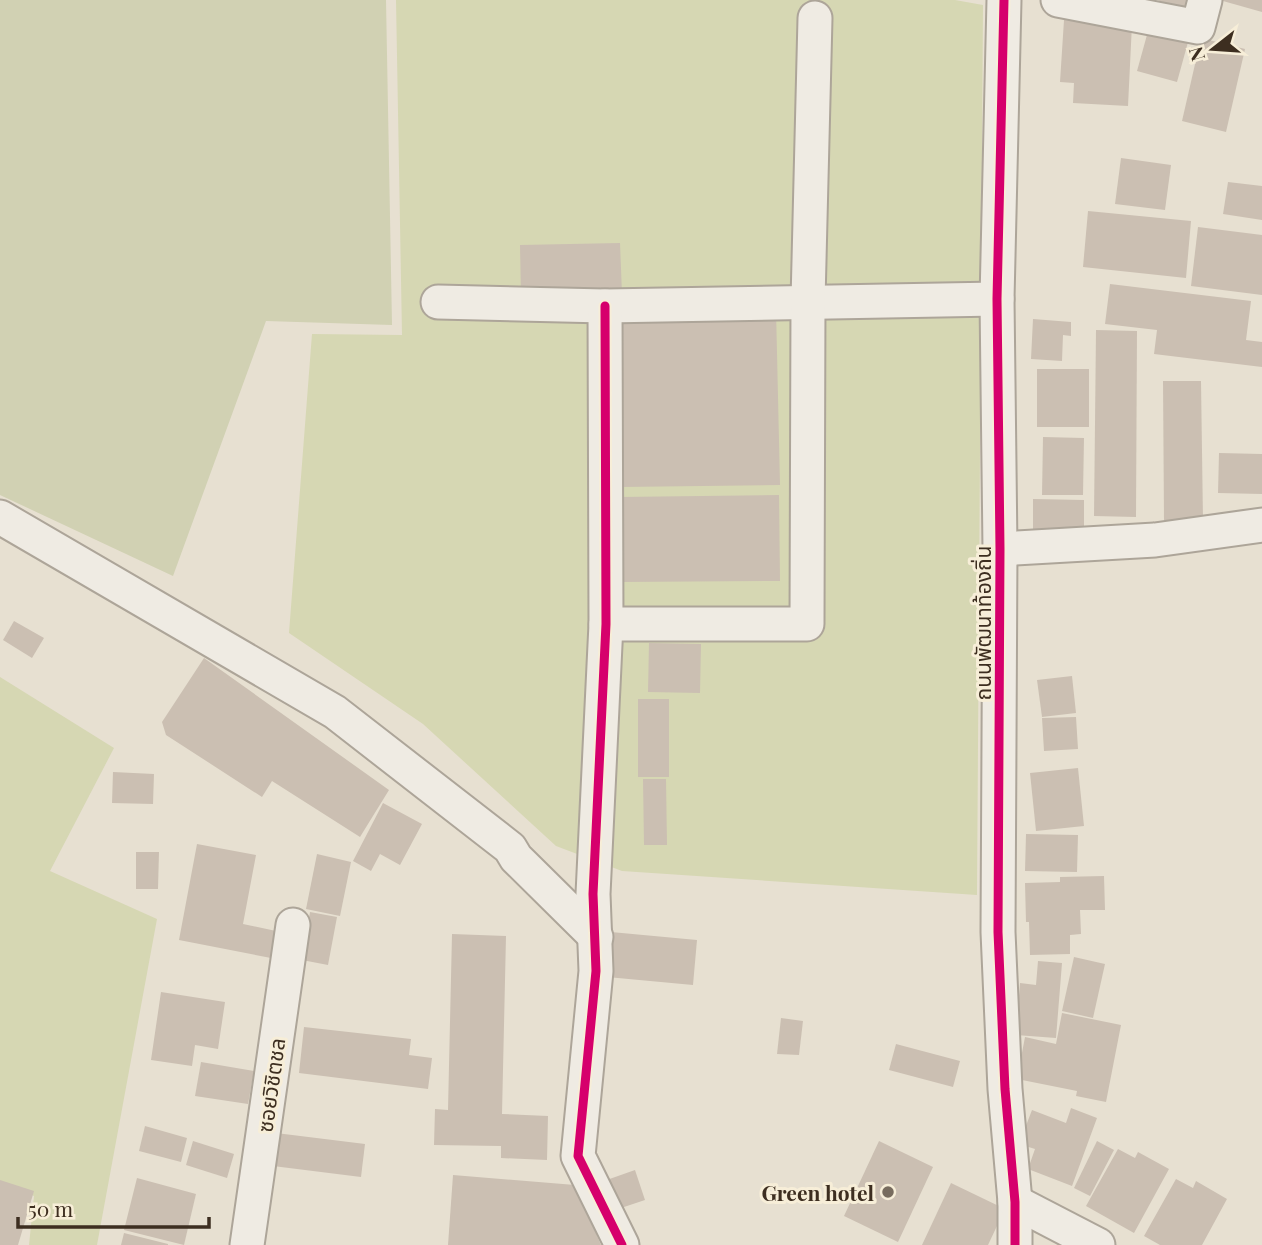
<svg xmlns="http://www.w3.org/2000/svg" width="1262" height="1245" font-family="'Playfair Display','Noto Sans Thai',serif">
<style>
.green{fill:#d6d7b3}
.cemetery{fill:#d1d1b3}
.building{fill:#cbbfb2}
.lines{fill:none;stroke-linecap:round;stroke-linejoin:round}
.minor-casing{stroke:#ada599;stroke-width:37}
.minor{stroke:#efebe3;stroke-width:33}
.cycleway-casing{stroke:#f7eed8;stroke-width:13}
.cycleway{stroke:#d6006c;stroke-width:9}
.poi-dot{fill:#786c5e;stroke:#f7eed8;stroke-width:2.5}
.labels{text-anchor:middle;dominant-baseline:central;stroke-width:6;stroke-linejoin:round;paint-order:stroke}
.street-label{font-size:21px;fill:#3d2e20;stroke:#f7eed8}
.poi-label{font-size:21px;font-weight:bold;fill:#3d2e20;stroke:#f7eed8;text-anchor:end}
</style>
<rect width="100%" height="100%" fill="#e7e0d1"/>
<!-- green -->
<g class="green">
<path d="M 396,0 L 955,0 L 983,5 L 977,895 L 622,871 L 556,846 L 423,724 L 289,633 L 312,334 L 402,335 Z"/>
<path d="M 0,677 L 114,748 L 50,871 L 157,919 L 97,1245 L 29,1245 L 34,1196 L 0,1183 Z"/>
</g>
<!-- cemetery -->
<path class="cemetery" d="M 0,0 L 386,0 L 392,325 L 266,321 L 173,576 L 0,495 Z"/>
<!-- building -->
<g class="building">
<path d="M 1157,0 L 1187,0 L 1184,9 Z"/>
<path d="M 1223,0 L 1262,0 L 1262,12 L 1223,1 Z"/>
<path d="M 1064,20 L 1132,24 L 1128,106 L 1073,103 L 1074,83 L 1060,82 Z"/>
<path d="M 1150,24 L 1190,35 L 1177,82 L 1137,71 Z"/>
<path d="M 1201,38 L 1245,49 L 1226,132 L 1182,121 Z"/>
<path d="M 1121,158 L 1171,165 L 1165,210 L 1115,204 Z"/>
<path d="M 1228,182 L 1262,186 L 1262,220 L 1223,214 Z"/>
<path d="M 1088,211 L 1191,221 L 1186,278 L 1083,267 Z"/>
<path d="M 1198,227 L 1262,235 L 1262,295 L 1191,286 Z"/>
<path d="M 620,243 L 622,294 L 521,296 L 520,245 Z"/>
<path d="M 1110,284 L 1251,301 L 1246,340 L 1262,342 L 1262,367 L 1154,354 L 1157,330 L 1105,324 Z"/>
<path d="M 776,309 L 780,485 L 621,487 L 618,311 Z"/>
<path d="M 1033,319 L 1071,322 L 1071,336 L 1063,335 L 1062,361 L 1031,359 Z"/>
<path d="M 1096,330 L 1137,331 L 1136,517 L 1094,516 Z"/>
<rect x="1037" y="369" width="52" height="58"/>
<path d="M 1163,381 L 1201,381 L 1203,520 L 1164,520 Z"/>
<path d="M 1043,437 L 1084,438 L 1083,495 L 1042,495 Z"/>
<path d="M 1219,453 L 1262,454 L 1262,494 L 1218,493 Z"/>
<path d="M 779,495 L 780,581 L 621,582 L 619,497 Z"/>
<path d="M 1033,499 L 1084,500 L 1084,538 L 1033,537 Z"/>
<path d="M 14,621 L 44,638 L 32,658 L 3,640 Z"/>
<path d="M 649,643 L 701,644 L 700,693 L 648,692 Z"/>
<path d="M 204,658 L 389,790 L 360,837 L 272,781 L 262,797 L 166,735 L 162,722 Z"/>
<path d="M 1072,676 L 1076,713 L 1042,717 L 1037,680 Z"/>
<rect x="638" y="699" width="31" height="78"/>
<path d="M 1076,717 L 1078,749 L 1044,751 L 1042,718 Z"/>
<path d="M 1078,768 L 1084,826 L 1036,831 L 1030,773 Z"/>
<path d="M 113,772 L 154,774 L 153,804 L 112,803 Z"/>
<path d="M 643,779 L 666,779 L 667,845 L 644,845 Z"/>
<path d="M 383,803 L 422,824 L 400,865 L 380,854 L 371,871 L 353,861 Z"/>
<path d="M 1026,834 L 1078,835 L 1077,872 L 1025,871 Z"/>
<path d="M 197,844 L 256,855 L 243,924 L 276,931 L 271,958 L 179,940 Z"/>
<path d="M 136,852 L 159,852 L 158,889 L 136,889 Z"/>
<path d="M 317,854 L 351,862 L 340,916 L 306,909 Z"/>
<path d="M 1104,876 L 1105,910 L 1080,910 L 1081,934 L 1070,935 L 1070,954 L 1030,955 L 1029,922 L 1026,922 L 1025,883 L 1060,882 L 1060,877 Z"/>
<path d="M 310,912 L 337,917 L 328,965 L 302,960 Z"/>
<path d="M 611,932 L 697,940 L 693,985 L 607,977 Z"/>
<path d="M 452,934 L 506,936 L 502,1114 L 548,1116 L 547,1160 L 501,1158 L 501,1146 L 434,1145 L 435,1109 L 448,1110 Z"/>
<path d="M 1074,957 L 1105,964 L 1093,1018 L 1062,1011 Z"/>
<path d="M 1038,961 L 1062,963 L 1056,1038 L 1016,1035 L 1020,983 L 1036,985 Z"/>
<path d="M 161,992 L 225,1002 L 218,1049 L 195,1045 L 192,1066 L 151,1060 Z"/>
<path d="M 1062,1013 L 1121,1025 L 1106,1102 L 1076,1096 L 1077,1091 L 1017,1079 L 1025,1037 L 1056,1044 Z"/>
<path d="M 781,1018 L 803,1021 L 799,1055 L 777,1054 Z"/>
<path d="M 304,1027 L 411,1039 L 409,1055 L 432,1058 L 428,1089 L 299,1073 Z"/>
<path d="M 896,1044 L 960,1061 L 953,1087 L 889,1070 Z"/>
<path d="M 201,1062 L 254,1071 L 248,1104 L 195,1096 Z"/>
<path d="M 1071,1108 L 1097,1118 L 1072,1186 L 1028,1169 L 1035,1149 L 1019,1144 L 1032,1110 L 1066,1123 Z"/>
<path d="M 145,1126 L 187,1138 L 181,1162 L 139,1151 Z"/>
<path d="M 276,1133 L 365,1144 L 361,1177 L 273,1166 Z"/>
<path d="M 193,1141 L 234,1154 L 227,1178 L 186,1165 Z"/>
<path d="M 879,1141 L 933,1167 L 898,1242 L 844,1216 Z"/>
<path d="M 1097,1141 L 1114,1150 L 1090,1196 L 1074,1188 Z"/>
<path d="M 1118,1149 L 1135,1158 L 1138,1152 L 1169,1169 L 1134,1233 L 1086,1206 Z"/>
<path d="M 635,1170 L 645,1200 L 612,1211 L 601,1182 Z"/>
<path d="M 453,1175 L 575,1185 L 601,1245 L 448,1245 Z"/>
<path d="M 137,1178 L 196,1194 L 184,1245 L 124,1230 Z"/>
<path d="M 1176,1179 L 1193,1188 L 1196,1181 L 1227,1199 L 1202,1245 L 1160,1245 L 1144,1236 Z"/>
<path d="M 0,1180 L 34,1191 L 18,1245 L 0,1245 Z"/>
<path d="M 951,1183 L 1005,1209 L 988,1245 L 922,1245 Z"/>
<path d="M 124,1233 L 168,1244 L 168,1245 L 121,1245 Z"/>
</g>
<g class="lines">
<!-- minor casing -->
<g class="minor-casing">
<g id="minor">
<path d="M 1004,0 L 997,299 L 1000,549 L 998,932 L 1005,1089 L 1015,1202 L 1015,1245"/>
<path d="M 1058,0 L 1198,27 L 1205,0"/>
<path d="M 438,302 L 605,306 L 997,299"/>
<path d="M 605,306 L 606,624 L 593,894 L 596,971 L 578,1156 L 622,1245"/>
<path d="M 0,517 L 335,712 L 510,848 L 516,858 L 596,937"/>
<path d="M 1000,549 L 1155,540 L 1262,525"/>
<path d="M 606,624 L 807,624 L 808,301 L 815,18"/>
<path d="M 1015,1202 L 1098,1245"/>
<path d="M 247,1245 L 293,925"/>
</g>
</g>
<!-- minor -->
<use href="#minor" class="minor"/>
<!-- cycleway casing -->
<g class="cycleway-casing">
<g id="cycleway">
<path d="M 1004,0 L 997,299 L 1000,549 L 998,932 L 1005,1089 L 1015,1202 L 1015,1245"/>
<path d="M 605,306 L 606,624 L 593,894 L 596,971 L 578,1156 L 622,1245"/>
</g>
</g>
<!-- cycleway -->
<use href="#cycleway" class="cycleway"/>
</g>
<!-- markers -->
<circle class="poi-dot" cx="888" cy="1192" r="7"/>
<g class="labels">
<!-- street labels -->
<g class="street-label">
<text transform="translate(982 623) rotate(-90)">ถนนพัฒนาท้องถิ่น</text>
<text transform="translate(270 1085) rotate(-82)">ซอยวิชิตชล</text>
</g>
<!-- poi labels -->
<g class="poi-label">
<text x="874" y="1192">Green hotel</text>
</g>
</g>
<!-- north arrow -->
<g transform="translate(1213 49) rotate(253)" stroke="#f7eed8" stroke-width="5" paint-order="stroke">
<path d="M0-5L12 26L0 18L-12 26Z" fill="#3d2e20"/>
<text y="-10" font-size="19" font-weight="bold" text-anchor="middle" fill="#3d2e20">N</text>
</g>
<!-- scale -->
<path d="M18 1217v10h191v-10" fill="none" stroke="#3d2e20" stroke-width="3.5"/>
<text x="28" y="1217" font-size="21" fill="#3d2e20" stroke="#f7eed8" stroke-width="5" paint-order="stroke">50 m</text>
</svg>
